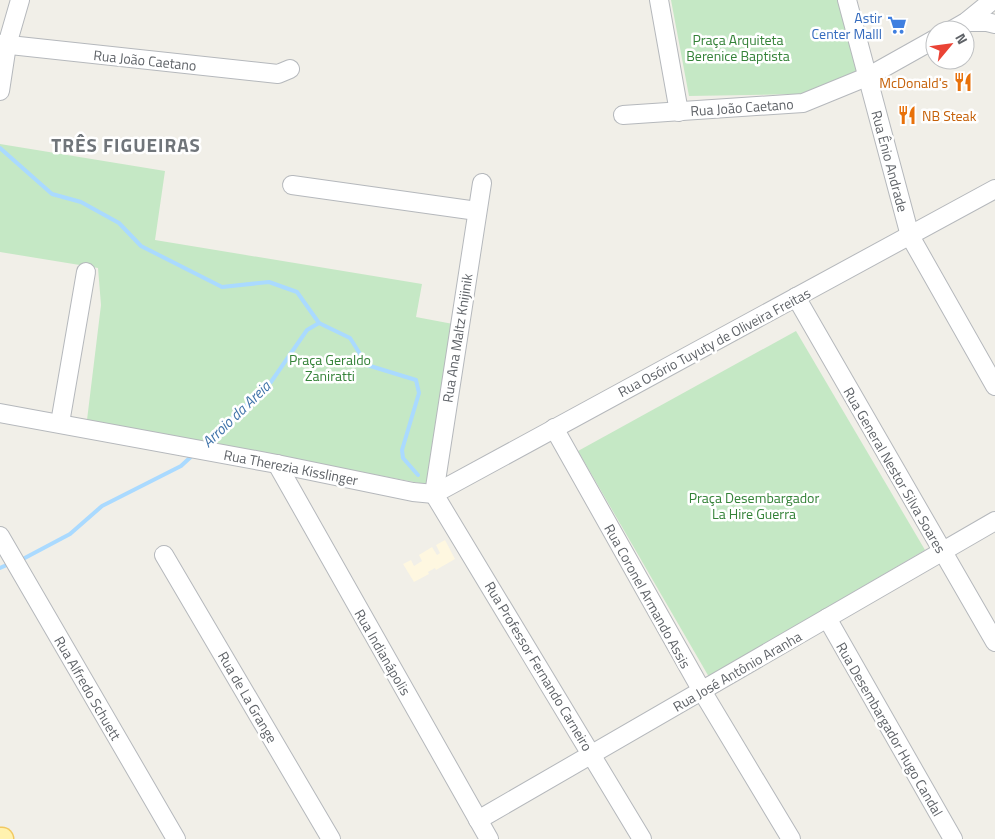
<svg xmlns="http://www.w3.org/2000/svg" width="995" height="839" font-family="'Titillium Web',sans-serif">
<style>
.commercial{fill:#fef7e0}
.green{fill:#c5e8c5}
.lines{fill:none;stroke-linecap:round;stroke-linejoin:round}
.stream{stroke:#aadaff;stroke-width:4}
.minor-casing{stroke:#b5b8bc;stroke-width:20}
.major-casing{stroke:#f2c960;stroke-width:25}
.minor{stroke:#fff;stroke-width:18}
.major{stroke:#fff2af;stroke-width:22}
.labels{text-anchor:middle;dominant-baseline:central;stroke-width:5;stroke-linejoin:round;paint-order:stroke}
.shop-label{font-size:14px;fill:#366cbe;stroke:#fff;text-anchor:end}
.park-label{font-size:14px;fill:#348238;stroke:#fff}
.street-label{font-size:14px;fill:#5f6368;stroke:#fff}
.food-label{font-size:14px;fill:#c56008;stroke:#fff;text-anchor:end}
.water-label{font-size:15px;font-style:italic;fill:#4174aa;stroke:#fff}
.district-label{font-size:19px;font-weight:bold;letter-spacing:1px;fill:#70757a;stroke:#fff}
</style>
<rect width="100%" height="100%" fill="#f1efe8"/>
<!-- commercial -->
<path class="commercial" d="M 445,540 L 455,559 L 436,570 L 435,568 L 428,572 L 429,574 L 414,582 L 403,564 L 411,560 L 414,566 L 422,561 L 419,555 L 432,547 L 437,555 L 440,553 L 436,545 Z"/>
<!-- green -->
<g class="green">
<path d="M 671,0 L 840,0 L 861,73 L 800,94 L 689,96 Z"/>
<path d="M 0,144 L 165,171 L 155,240 L 422,284 L 416,317 L 453,324 L 430,485 L 87,420 L 101,305 L 98,268 L 0,252 Z"/>
<path d="M 796,331 L 925,550 L 709,677 L 578,451 Z"/>
</g>
<g class="lines">
<!-- stream -->
<g class="stream">
<path d="M 0,148 L 52,194 L 81,202 L 119,223 L 141,246 L 222,287 L 269,282 L 297,292 L 319,323"/>
<path d="M 203,445 L 271,382 L 307,330 L 319,323 L 350,338 L 367,365 L 416,380 L 419,393 L 402,450 L 403,458 L 418,475"/>
<path d="M 21,560 L 70,534 L 102,506 L 181,466 L 195,453"/>
<path d="M 0,568 L 9,564"/>
</g>
<!-- minor casing -->
<g class="minor-casing">
<g id="minor">
<path d="M 659,0 L 679,112"/>
<path d="M 847,0 L 910,236 L 995,386"/>
<path d="M 966,22 L 987,22 L 995,24"/>
<path d="M 952,30 L 966,22 L 993,0"/>
<path d="M 0,44 L 278,74 L 290,69"/>
<path d="M 0,91 L 7,45 L 20,0"/>
<path d="M 623,115 L 803,103 L 869,76 L 935,39"/>
<path d="M 292,185 L 477,211"/>
<path d="M 796,297 L 995,642"/>
<path d="M 0,413 L 277,464 L 413,492 L 434,494"/>
<path d="M 60,423 L 86,272"/>
<path d="M 554,428 L 702,691 L 791,839"/>
<path d="M 277,464 L 489,839"/>
<path d="M 434,494 L 995,189"/>
<path d="M 434,494 L 642,839"/>
<path d="M 434,494 L 482,183"/>
<path d="M 0,536 L 176,839"/>
<path d="M 164,555 L 331,839"/>
<path d="M 827,618 L 953,839"/>
<path d="M 478,820 L 995,521"/>
</g>
</g>
<!-- major casing -->
<g class="major-casing">
<path id="major" d="M 0,839 L 2,839"/>
</g>
<!-- minor -->
<use href="#minor" class="minor"/>
<!-- major -->
<use href="#major" class="major"/>
</g>
<!-- icons -->
<defs>
<g id="supermarket-bare" transform="scale(1.5)"><path d="M-6-5.5h2.5l.6 2H6L4.5 2H-2.5L-4.4-4H-6ZM-1.5 3.2a1.3 1.3 0 1 0 .1 0ZM3 3.2a1.3 1.3 0 1 0 .1 0Z" fill="#3f7fe0" stroke="#fff" stroke-width="2.5" paint-order="stroke"/></g>
<g id="restaurant-bare" transform="scale(1.5)"><path d="M-5-6h1v4h1v-4h1v4h1v-4h1v5L-1.5 .5V6h-2V.5L-5-1ZM5-6V6H3V1.5H1.5Q1.5-4 5-6Z" fill="#e8710a" stroke="#fff" stroke-width="2.5" paint-order="stroke"/></g>
</defs>
<g fill-rule="evenodd">
<use href="#supermarket-bare" x="897" y="25"/>
<use href="#restaurant-bare" x="963" y="82"/>
<use href="#restaurant-bare" x="907" y="115"/>
</g>
<g class="labels">
<!-- shop labels -->
<g class="shop-label">
<text x="882" y="17">Astir<tspan x="882" dy="16">Center Malll</tspan></text>
</g>
<!-- park labels -->
<g class="park-label">
<text x="738" y="39">Praça Arquiteta<tspan x="738" dy="16">Berenice Baptista</tspan></text>
<text x="330" y="359">Praça Geraldo<tspan x="330" dy="16">Zaniratti</tspan></text>
<text x="754" y="497">Praça Desembargador<tspan x="754" dy="16">La Hire Guerra</tspan></text>
</g>
<!-- street labels -->
<g class="street-label">
<text transform="translate(145 60) rotate(6)">Rua João Caetano</text>
<text transform="translate(742 107) rotate(-4)">Rua João Caetano</text>
<text transform="translate(890 161) rotate(75)">Rua Ênio Andrade</text>
<text transform="translate(457 338) rotate(-81)">Rua Ana Maltz Knijinik</text>
<text transform="translate(714 342) rotate(-28)">Rua Osório Tuyuty de Oliveira Freitas</text>
<text transform="translate(291 467) rotate(11)">Rua Therezia Kisslinger</text>
<text transform="translate(895 470) rotate(60)">Rua General Nestor Silva Soares</text>
<text transform="translate(648 596) rotate(61)">Rua Coronel Armando Assis</text>
<text transform="translate(383 652) rotate(60)">Rua Indianápolis</text>
<text transform="translate(539 666) rotate(59)">Rua Professor Fernando Carneiro</text>
<text transform="translate(737 671) rotate(-30)">Rua José Antônio Aranha</text>
<text transform="translate(88 688) rotate(60)">Rua Alfredo Schuett</text>
<text transform="translate(248 697) rotate(60)">Rua de La Grange</text>
<text transform="translate(890 729) rotate(60)">Rua Desembargador Hugo Candal</text>
</g>
<!-- food labels -->
<g class="food-label">
<text x="948" y="82">McDonald's</text>
<text x="922" y="115" text-anchor="start">NB Steak</text>
</g>
<!-- water labels -->
<g class="water-label">
<text transform="translate(236 414) rotate(-44)">Arroio da Areia</text>
</g>
<!-- district labels -->
<g class="district-label">
<text x="126" y="144">TRÊS FIGUEIRAS</text>
</g>
</g>
<!-- north arrow -->
<g transform="translate(950 45) rotate(61)"><circle r="24" fill="#ffffff" stroke="#bfc1c3"/>
<path d="M0-4L9 19L0 12L-9 19Z" fill="#ea4335"/>
<text y="-8" font-size="14" font-weight="bold" text-anchor="middle" fill="#5f6368">N</text>
</g>
</svg>
